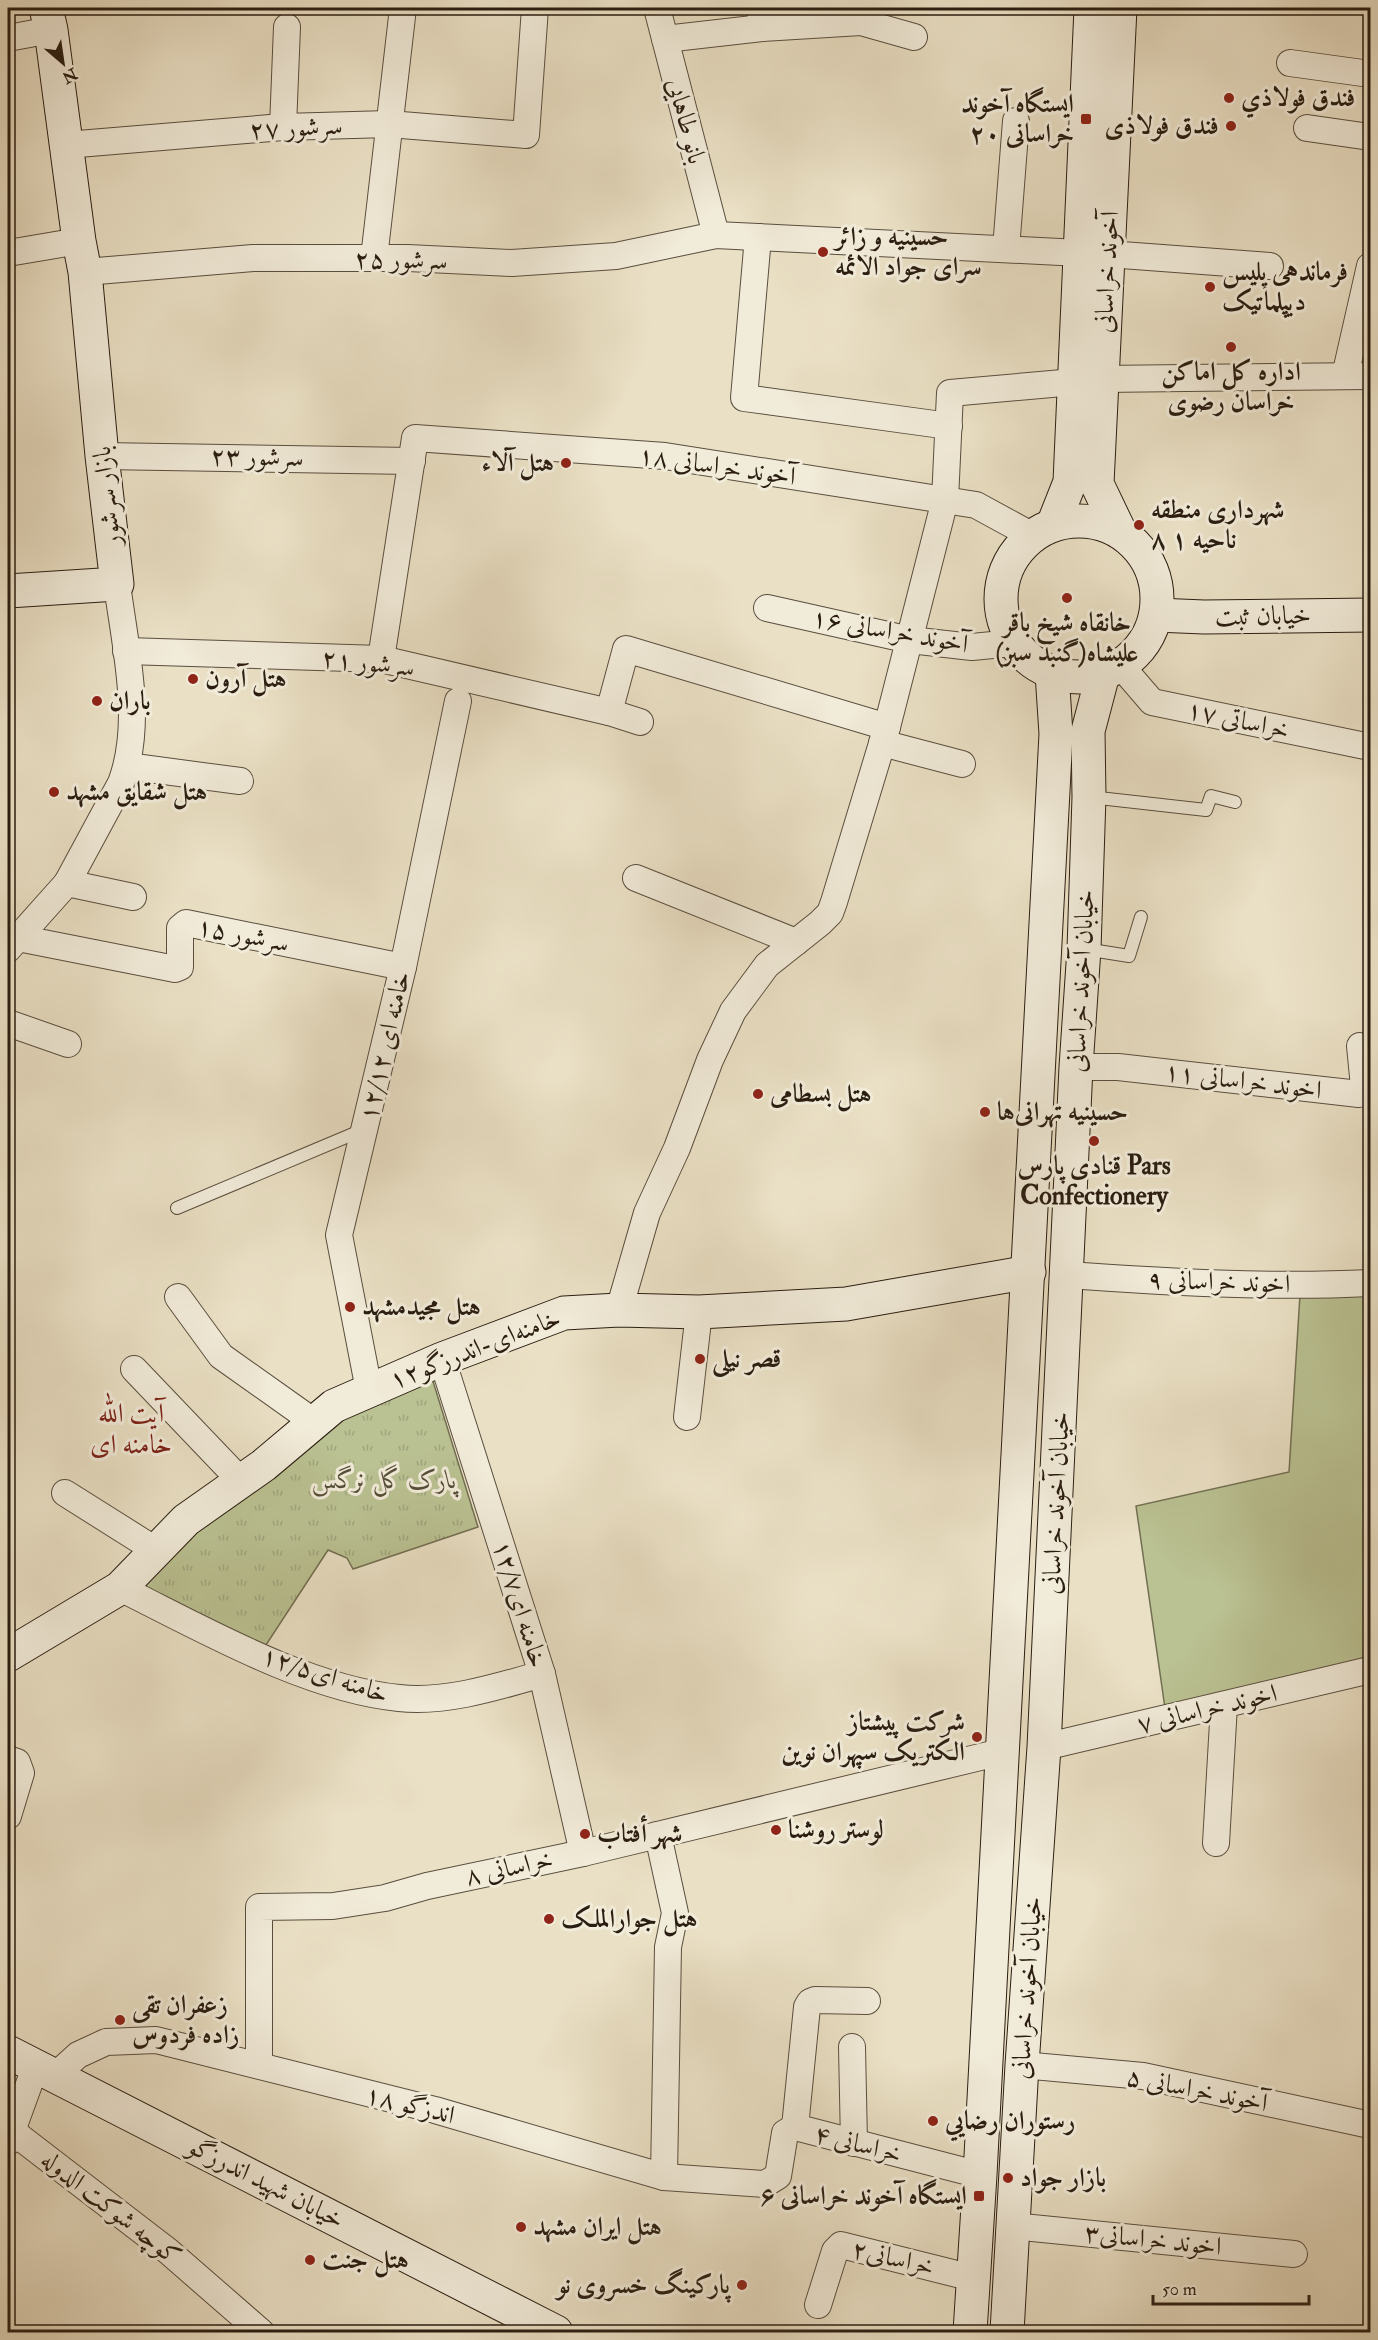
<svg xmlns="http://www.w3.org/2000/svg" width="1378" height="2340" font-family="'IM FELL Double Pica',Amiri,serif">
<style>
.grass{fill:url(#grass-tufts);stroke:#726f52;stroke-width:1.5}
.garden{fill:#bac192;stroke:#726f52;stroke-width:1.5}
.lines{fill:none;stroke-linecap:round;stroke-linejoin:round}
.lane-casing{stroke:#5a4e3e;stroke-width:14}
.street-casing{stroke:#5a4e3e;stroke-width:28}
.secondary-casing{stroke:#2a1d11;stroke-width:35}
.lane{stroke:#f1ebd9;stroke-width:12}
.street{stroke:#f1ebd9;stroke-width:26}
.secondary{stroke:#f1ebd9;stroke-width:33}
.poi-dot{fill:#8f2418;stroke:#f1ebd9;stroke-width:2}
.labels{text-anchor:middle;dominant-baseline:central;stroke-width:6;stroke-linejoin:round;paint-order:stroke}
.poi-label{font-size:26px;font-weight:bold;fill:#2a1d11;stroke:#f1ebd9;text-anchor:start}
.street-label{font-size:26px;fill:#2a1d11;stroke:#f1ebd9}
.park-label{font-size:26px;font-style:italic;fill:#554e38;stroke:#f1ebd9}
.neighbourhood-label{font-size:27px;fill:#7a1f14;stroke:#f1ebd9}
</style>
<defs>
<pattern id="grass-tufts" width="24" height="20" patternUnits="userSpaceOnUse" patternTransform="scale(1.5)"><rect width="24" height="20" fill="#bac192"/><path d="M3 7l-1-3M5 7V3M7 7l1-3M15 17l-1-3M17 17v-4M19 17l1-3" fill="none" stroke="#a0a57d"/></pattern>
</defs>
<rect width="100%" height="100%" fill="#eae0c5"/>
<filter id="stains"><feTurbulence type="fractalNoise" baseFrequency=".00333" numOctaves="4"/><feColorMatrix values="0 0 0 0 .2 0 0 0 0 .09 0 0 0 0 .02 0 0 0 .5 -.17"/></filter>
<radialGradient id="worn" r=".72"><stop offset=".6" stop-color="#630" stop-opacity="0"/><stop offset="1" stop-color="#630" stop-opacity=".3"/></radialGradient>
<!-- grass -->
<path class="grass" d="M 432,1378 L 478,1527 L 353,1569 L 347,1558 L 328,1550 L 264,1648 L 138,1589 L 195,1528 L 338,1418 Z"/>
<!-- garden -->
<path class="garden" d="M 1370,1294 L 1370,1656 L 1166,1715 L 1136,1506 L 1289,1472 L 1300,1295 Z"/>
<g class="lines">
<!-- lane casing -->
<g class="lane-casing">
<g id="lane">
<path d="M 1090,797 L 1206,810 L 1211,796 L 1235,802"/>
<path d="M 1085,949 L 1129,956 L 1141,917"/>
<path d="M 177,1208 L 365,1129"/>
</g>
</g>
<!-- street casing -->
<g class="street-casing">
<g id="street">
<path d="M 657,8 L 716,235"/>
<path d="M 760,8 L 762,28"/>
<path d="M 8,38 L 51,30"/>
<path d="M 665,39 L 762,28 L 861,22 L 914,37"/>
<path d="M 1290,63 L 1370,74"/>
<path d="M 283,127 L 287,27"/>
<path d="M 1307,128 L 1370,137"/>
<path d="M 66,145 L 283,127 L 389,124 L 526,135 L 535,8"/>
<path d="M 758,237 L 744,398 L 949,426"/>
<path d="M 1006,249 L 1016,121"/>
<path d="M 8,253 L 79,241"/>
<path d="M 1108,254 L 1270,266"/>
<path d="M 374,258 L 403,8"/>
<path d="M 85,272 L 253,258 L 408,258 L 512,263 L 616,256 L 716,235 L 1080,253"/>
<path d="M 1345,376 L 1370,266"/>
<path d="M 1101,379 L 1370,376"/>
<path d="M 102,456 L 412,461"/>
<path d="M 767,608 L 910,640 L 972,647 L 1013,643"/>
<path d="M 126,651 L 381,659 L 609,712 L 640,722"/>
<path d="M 381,659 L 415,438 L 665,456 L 976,505 L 1033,536"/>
<path d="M 1121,666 L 1152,702 L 1370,747"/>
<path d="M 609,712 L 626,649 L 887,727"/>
<path d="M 882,743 L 962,764"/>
<path d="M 127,766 L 240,781"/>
<path d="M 636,878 L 796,942"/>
<path d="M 67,883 L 133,897"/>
<path d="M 8,934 L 18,938 L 175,969 L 180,967 L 180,928 L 186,923 L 403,967"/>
<path d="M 8,949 L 67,883 L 121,783 C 144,722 125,647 117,584"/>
<path d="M 8,1023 L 68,1044"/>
<path d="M 1076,1067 L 1118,1067 L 1359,1094 L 1363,1091 L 1364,1087 L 1360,1046"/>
<path d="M 1067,1275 C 1168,1282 1269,1288 1370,1283"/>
<path d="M 178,1297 L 221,1356 L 314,1422"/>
<path d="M 619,1310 L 647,1213 L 677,1148 L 710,1060 L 733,1011 L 767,965 L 820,923 L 830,913 L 834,902 L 887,727 L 945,500 L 950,393 L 1074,382"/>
<path d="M 442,1359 L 542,1674 L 583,1853"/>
<path d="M 134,1369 L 241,1481"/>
<path d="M 369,1390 L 339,1235 L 403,967 L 458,701"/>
<path d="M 687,1417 L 699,1312"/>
<path d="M 65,1493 L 157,1551"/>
<path d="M 120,1588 C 203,1629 307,1689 399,1698 C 446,1703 497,1687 542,1674"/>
<path d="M 1044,1747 L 1370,1670"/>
<path d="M 8,1759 L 17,1762 L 21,1773 L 8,1816"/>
<path d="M 658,1835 L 675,1913 L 668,1947 L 664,2177"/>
<path d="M 1216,1843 L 1224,1705"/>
<path d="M 852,2047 L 854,2143"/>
<path d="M 259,2065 L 259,1907 L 333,1906 L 385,1898 L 427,1886 L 583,1853 L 1001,1752"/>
<path d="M 1022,2065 L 1143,2076 L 1370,2125"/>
<path d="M 56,2075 L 78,2055 L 106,2042 L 156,2040 L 435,2110 L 664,2177 L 765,2184 L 778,2176 L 785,2133 L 795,2127 L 980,2175"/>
<path d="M 795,2127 L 807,2007 L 810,2002 L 815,2000 L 867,2001"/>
<path d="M 12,2131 L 168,2251 L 261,2332"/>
<path d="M 8,2142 L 36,2065"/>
<path d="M 1012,2226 L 1294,2254"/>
<path d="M 818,2305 L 835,2251 L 841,2245 L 973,2278"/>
</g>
</g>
<!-- secondary casing -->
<g class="secondary-casing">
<g id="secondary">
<circle cx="1079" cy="599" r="78"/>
<path d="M 1053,525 L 1070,482 L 1091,8"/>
<path d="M 1120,532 L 1097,484 L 1120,8"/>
<path d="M 8,591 L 117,584 L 102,456 L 85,272 L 79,241 L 51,30 L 46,8"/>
<path d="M 1156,615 L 1204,617 L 1370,615"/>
<path d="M 8,1655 L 120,1588 L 186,1520 L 264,1465 L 334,1406 L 442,1359 L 564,1313 L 619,1310 L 699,1312 L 846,1304 L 1029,1272"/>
<path d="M 8,2052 L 556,2332"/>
<path d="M 970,2332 L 980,2175 L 1056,734 L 1052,673"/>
<path d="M 1007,2332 L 1022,2065 L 1044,1747 L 1076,1067 L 1084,949 L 1089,797 L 1088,731 L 1103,674"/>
</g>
</g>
<!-- lane -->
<use href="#lane" class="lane"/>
<!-- street -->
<use href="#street" class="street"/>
<!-- secondary -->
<use href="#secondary" class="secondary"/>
</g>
<!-- markers -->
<g class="poi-dot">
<circle cx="1229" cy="98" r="6"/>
<rect x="1080" y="113" width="12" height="12" rx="3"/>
<circle cx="1231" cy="126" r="6"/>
<circle cx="823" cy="252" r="6"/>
<circle cx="1210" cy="287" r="6"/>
<circle cx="1231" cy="347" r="6"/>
<circle cx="566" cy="463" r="6"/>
<circle cx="1139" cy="525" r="6"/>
<circle cx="1067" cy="598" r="6"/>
<circle cx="193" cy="679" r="6"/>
<circle cx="97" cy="701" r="6"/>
<circle cx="54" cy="792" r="6"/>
<circle cx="758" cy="1094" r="6"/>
<circle cx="985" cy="1112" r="6"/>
<circle cx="1094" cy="1141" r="6"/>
<circle cx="350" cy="1307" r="6"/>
<circle cx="700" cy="1359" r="6"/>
<circle cx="977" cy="1737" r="6"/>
<circle cx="776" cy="1830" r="6"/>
<circle cx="585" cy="1834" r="6"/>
<circle cx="549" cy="1919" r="6"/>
<circle cx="120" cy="2020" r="6"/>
<circle cx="933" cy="2121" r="6"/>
<circle cx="1008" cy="2178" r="6"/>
<rect x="973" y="2190" width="12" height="12" rx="3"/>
<circle cx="521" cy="2227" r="6"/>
<circle cx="310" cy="2260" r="6"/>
<circle cx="742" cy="2285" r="6"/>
</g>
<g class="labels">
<!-- poi labels -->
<g class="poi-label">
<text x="1241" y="98">فندق فولاذي</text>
<text x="1074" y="104" text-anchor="end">ایستگاه آخوند<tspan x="1074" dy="30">خراسانی ۲۰</tspan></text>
<text x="1219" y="126" text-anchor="end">فندق فولاذی</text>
<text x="835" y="237">حسینیه و زائر<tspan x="835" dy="30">سرای جواد الائمه</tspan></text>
<text x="1222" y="272">فرماندهی پلیس<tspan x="1222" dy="30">دیپلماتیک</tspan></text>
<text x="1231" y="372" text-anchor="middle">اداره کل اماکن<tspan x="1231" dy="30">خراسان رضوی</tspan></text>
<text x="554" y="463" text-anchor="end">هتل آلاء</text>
<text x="1151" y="510">شهرداری منطقه<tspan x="1151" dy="30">۸ ناحیه ۱</tspan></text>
<text x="1067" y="623" text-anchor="middle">خانقاه شیخ باقر<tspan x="1067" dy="30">علیشاه(گنبد سبز)</tspan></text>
<text x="205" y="679">هتل آرون</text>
<text x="109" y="701">باران</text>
<text x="66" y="792">هتل شقایق مشهد</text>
<text x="770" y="1094">هتل بسطامی</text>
<text x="997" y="1112">حسینیه تهرانی‌ها</text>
<text x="1094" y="1166" text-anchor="middle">قنادی پارس Pars<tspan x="1094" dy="30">Confectionery</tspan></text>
<text x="362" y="1307">هتل مجيدمشهد</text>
<text x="712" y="1359">قصر نیلی</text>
<text x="965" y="1722" text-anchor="end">شرکت پیشتاز<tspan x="965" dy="30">الکتریک سپهران نوین</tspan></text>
<text x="788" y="1830">لوستر روشنا</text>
<text x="597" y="1834">شهر أفتاب</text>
<text x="561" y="1919">هتل جوارالملک</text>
<text x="132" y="2005">زعفران تقی<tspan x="132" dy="30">زاده فردوس</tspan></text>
<text x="945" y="2121">رستوران رضايي</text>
<text x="1020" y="2178">بازار جواد</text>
<text x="967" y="2196" text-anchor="end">ایستگاه آخوند خراسانی ۶</text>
<text x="533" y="2227">هتل ایران مشهد</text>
<text x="322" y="2260">هتل جنت</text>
<text x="730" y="2285" text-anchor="end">پارکینگ خسروی نو</text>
</g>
<!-- street labels -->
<g class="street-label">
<text transform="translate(686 121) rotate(75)">بانو طاهایی</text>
<text transform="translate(296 128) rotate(-3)">سرشور ۲۷</text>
<text transform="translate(401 260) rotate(1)">سرشور ۲۵</text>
<text transform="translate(1107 272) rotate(-87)">آخوند خراسانی</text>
<text transform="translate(257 457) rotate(1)">سرشور ۲۳</text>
<text transform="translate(717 466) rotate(8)">آخوند خراسانی ۱۸</text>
<text transform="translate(107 496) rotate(-96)">بازار سرشور</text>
<text transform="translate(1263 616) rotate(-1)">خیابان ثبت</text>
<text transform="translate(890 631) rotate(10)">آخوند خراسانی ۱۶</text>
<text transform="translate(368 663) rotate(6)">سرشور ۲۱</text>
<text transform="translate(1238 720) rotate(12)">خراساتی ۱۷</text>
<text transform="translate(243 935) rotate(11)">سرشور ۱۵</text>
<text transform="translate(1081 981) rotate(-87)">خیابان آخوند خراسانی</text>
<text transform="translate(385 1046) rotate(-77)">خامنه ای ۱۲/۱۲</text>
<text transform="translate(1243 1081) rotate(7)">اخوند خراسانی ۱۱</text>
<text transform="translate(1219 1282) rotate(2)">اخوند خراسانی ۹</text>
<text transform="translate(475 1349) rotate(-21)">خامنه‌ای-اندرزگو۱۲</text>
<text transform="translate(1056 1503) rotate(-87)">خیابان آخوند خراسانی</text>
<text transform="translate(520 1604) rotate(73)">خامنه ای۱۲/۷</text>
<text transform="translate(325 1675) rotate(18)">خامنه ای۱۲/۵</text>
<text transform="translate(1207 1709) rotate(-13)">اخوند خراسانی ۷</text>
<text transform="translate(509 1868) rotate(-12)">خراسانی ۸</text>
<text transform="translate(1027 1988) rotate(-86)">خیابان آخوند خراسانی</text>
<text transform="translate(1197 2090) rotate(11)">آخوند خراسانی ۵</text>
<text transform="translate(410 2105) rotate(14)">اندزگو ۱۸</text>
<text transform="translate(858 2144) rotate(14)">خراسانی ۴</text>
<text transform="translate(266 2183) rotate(27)">خیابان شهید اندرزگو</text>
<text transform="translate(111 2208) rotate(38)">کوچه شوکت الدوله</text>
<text transform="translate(1153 2240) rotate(6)">اخوند خراسانی۳</text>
<text transform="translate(893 2258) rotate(13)">خراسانی۲</text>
</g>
<!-- park labels -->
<g class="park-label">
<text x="384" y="1480">پارک گل نرگس</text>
</g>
<!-- neighbourhood labels -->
<g class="neighbourhood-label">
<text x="131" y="1413">آیت الله<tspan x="131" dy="31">خامنه ای</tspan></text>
</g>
</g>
<!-- margin -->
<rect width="1378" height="2340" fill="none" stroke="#eae0c5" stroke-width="30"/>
<rect x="9" y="9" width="1360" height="2322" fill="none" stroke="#2a1d11" stroke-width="3"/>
<rect x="15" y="15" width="1348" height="2310" fill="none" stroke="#2a1d11" stroke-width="1.5"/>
<!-- north arrow -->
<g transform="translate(63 63) rotate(151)" stroke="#f1ebd9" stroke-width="4.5" paint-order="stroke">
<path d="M0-4.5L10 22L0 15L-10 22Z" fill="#2a1d11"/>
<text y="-9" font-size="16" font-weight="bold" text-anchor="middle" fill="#2a1d11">N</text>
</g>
<!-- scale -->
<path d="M1153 2295v9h156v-9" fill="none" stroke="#2a1d11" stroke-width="3"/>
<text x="1162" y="2295" font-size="18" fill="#2a1d11" stroke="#f1ebd9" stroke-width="4.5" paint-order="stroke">50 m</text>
<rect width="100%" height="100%" filter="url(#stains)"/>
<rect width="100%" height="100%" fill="url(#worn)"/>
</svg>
